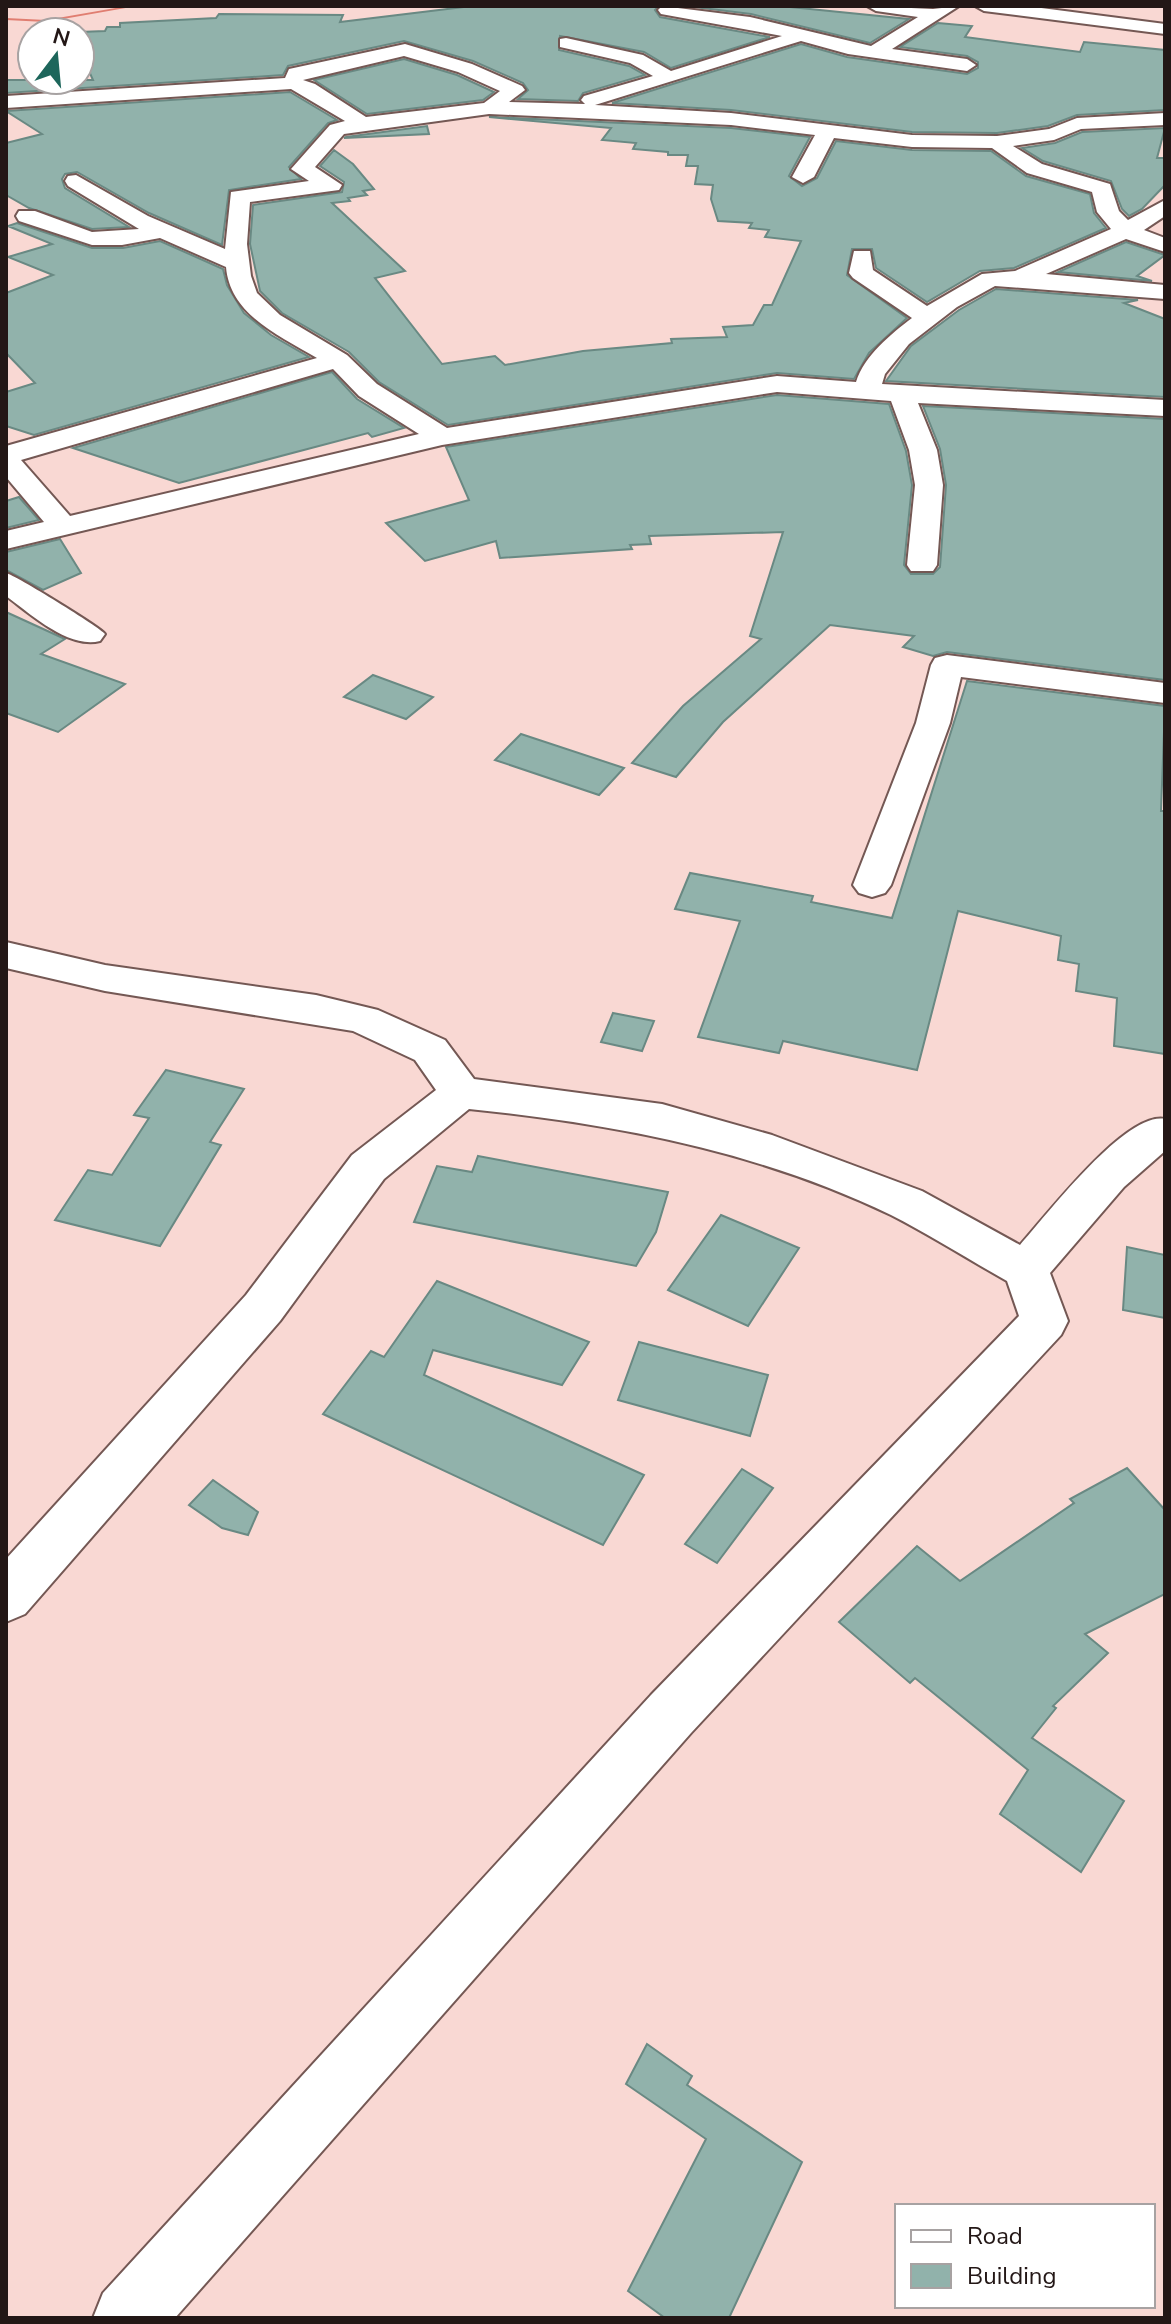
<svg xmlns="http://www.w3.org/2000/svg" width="1171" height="2324" font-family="'Nunito Sans',sans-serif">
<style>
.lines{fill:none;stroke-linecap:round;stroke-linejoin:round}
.stream{fill:#e07e71;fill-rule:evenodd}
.building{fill:#91b2ab;stroke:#698983;stroke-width:2}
.minor-casing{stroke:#745854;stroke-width:4}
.minor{fill:#fff;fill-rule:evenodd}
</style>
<rect width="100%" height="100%" fill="#f9d8d3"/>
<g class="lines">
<!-- stream -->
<path class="stream" d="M 127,6 L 137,6 L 46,22 L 6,20 L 6,18 L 46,20 Z"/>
</g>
<!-- building -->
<g class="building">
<path d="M 472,6 L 658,6 L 655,10 L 660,17 L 770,37 L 671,68 L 644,52 L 560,36 L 559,50 L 629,66 L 645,75 L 583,93 L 578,101 L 518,99 L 528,90 L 523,83 L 473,61 L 404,41 L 288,66 L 283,75 L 6,93 L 6,80 L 93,80 L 80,51 L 80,32 L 105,31 L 107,27 L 120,27 L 120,23 L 216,18 L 219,14 L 343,15 L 340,22 Z"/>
<path d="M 686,6 L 780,6 L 909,19 L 870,43 L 751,14 Z"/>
<path d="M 938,23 L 972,26 L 965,37 L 1080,52 L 1084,42 L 1165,50 L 1165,110 L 1077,115 L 1048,126 L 997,133 L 912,132 L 731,110 L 612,103 L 801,44 L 847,57 L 967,74 L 978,68 L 978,62 L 967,56 L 900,47 Z"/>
<path d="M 404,59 L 457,75 L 494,92 L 483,100 L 367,114 L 314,80 Z"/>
<path d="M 290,92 L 337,120 L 328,123 L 289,167 L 301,179 L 229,190 L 222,245 L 149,213 L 77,172 L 65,174 L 62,179 L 65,188 L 129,227 L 92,229 L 29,208 L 6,195 L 6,143 L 42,134 L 6,111 Z"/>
<path d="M 489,117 L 731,128 L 810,137 L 789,176 L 802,186 L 817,178 L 836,141 L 912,150 L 991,151 L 1026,176 L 1090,194 L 1094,213 L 1106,228 L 1014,268 L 980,271 L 927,302 L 876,268 L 872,249 L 852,249 L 847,275 L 907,318 L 869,353 L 854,379 L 777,373 L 448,425 L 379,382 L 349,352 L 282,313 L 260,291 L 250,244 L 253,205 L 342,192 L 344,182 L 320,166 L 334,150 L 353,164 L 374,189 L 363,191 L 367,195 L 348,198 L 350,201 L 332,203 L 405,271 L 375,278 L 442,364 L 495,356 L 505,365 L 583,351 L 672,343 L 671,339 L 727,337 L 723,327 L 753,325 L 764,305 L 772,305 L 801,241 L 765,237 L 769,230 L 749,228 L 752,223 L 718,221 L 711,199 L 713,185 L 695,184 L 698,166 L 686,166 L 688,155 L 668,155 L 668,152 L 633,149 L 636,143 L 602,140 L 611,128 Z"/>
<path d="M 427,126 L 429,134 L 344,138 L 346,137 Z"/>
<path d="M 1165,128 L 1157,158 L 1165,158 L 1165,185 L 1142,209 L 1129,216 L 1122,209 L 1111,181 L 1043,161 L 1022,148 L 1055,143 L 1082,132 Z"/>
<path d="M 17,223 L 92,248 L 123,248 L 160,241 L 223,269 L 227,285 L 244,313 L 271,335 L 309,357 L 34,435 L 6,426 L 6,392 L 35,383 L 6,353 L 6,293 L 53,275 L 8,257 L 52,244 L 8,226 Z"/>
<path d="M 1126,242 L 1165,255 L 1137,276 L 1152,281 L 1058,272 Z"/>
<path d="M 996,289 L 1138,300 L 1124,303 L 1165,319 L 1165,397 L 886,381 L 911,346 L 959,310 Z"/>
<path d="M 332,372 L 357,399 L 404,428 L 372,437 L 368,433 L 179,483 L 73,448 Z"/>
<path d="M 777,395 L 889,404 L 906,451 L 912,485 L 904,565 L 911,574 L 933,574 L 940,567 L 946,485 L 940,449 L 923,406 L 1165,419 L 1165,680 L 947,652 L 933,656 L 903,647 L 914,636 L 830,625 L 723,722 L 676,777 L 632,763 L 683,706 L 761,639 L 750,636 L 783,532 L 649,536 L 651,544 L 630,545 L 632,549 L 500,558 L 496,541 L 425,561 L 386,523 L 469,500 L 446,447 Z"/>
<path d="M 19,497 L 39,520 L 6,528 L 6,501 Z"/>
<path d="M 60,539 L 81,573 L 43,590 L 6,570 L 6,552 Z"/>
<path d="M 6,612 L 65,639 L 41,654 L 125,684 L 58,732 L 6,713 Z"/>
<path d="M 373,675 L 433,697 L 406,719 L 344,697 Z"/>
<path d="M 967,681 L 1165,706 L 1161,811 L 1165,811 L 1165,1054 L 1114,1046 L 1117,998 L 1076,991 L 1079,964 L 1058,960 L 1061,936 L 958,911 L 917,1070 L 783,1041 L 779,1053 L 698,1037 L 740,921 L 675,909 L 690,873 L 813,896 L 811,902 L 892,918 Z"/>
<path d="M 521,734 L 624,768 L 599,795 L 495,760 Z"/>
<path d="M 613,1013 L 654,1021 L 642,1051 L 601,1042 Z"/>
<path d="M 166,1070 L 244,1089 L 210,1142 L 221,1145 L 160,1246 L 55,1220 L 88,1170 L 112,1175 L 149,1118 L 134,1115 Z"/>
<path d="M 478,1156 L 668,1192 L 656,1232 L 636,1266 L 414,1222 L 437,1166 L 472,1172 Z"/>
<path d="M 721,1215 L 799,1248 L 748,1326 L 668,1290 Z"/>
<path d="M 1127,1247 L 1165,1255 L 1165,1318 L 1123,1310 Z"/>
<path d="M 437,1281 L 589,1342 L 562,1385 L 433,1350 L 424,1375 L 644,1475 L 603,1545 L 323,1414 L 371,1351 L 384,1357 Z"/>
<path d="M 639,1342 L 768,1375 L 750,1436 L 618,1400 Z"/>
<path d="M 1127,1468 L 1165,1510 L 1165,1594 L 1085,1634 L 1108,1653 L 1053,1706 L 1056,1708 L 1032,1738 L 1124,1801 L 1081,1872 L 1000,1814 L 1028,1770 L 915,1678 L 910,1683 L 839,1622 L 917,1546 L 960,1581 L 1074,1503 L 1070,1499 Z"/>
<path d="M 742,1469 L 773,1488 L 717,1563 L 685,1544 Z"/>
<path d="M 213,1480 L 258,1512 L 248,1535 L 222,1528 L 189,1505 Z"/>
<path d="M 647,2044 L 692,2076 L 687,2085 L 802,2162 L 729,2318 L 665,2318 L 628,2291 L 706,2139 L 626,2084 Z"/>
</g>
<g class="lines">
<!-- minor casing -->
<g class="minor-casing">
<g id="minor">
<path d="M 662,6 L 750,17 L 871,46 L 918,17 L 876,11 L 867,6 L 933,9 L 959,6 L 892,49 L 967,59 L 976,65 L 967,71 L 848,54 L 801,41 L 595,105 L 731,113 L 912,135 L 997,136 L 1049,129 L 1077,118 L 1165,113 L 1165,125 L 1081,129 L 1054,140 L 1013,146 L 1042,164 L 1110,184 L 1119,211 L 1128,220 L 1165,200 L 1165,216 L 1144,230 L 1165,238 L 1165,252 L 1126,239 L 1046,274 L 1165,285 L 1165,299 L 995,286 L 957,307 L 909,344 L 885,374 L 882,384 L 1165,400 L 1165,416 L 918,403 L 937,450 L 943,485 L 937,565 L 933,571 L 911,571 L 907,565 L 915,485 L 909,450 L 891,401 L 777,392 L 442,445 L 6,549 L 6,531 L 44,522 L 6,477 L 6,446 L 317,358 C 280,336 230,315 226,267 L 160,238 L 122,245 L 92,245 L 19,221 L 16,216 L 19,211 L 35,211 L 92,232 L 139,229 L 68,186 L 65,181 L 68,176 L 76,175 L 148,216 L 225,249 L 231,192 L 309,181 L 291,169 L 330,125 L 345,121 L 291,89 L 6,108 L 6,96 L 285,78 L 289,69 L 405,44 L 472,64 L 522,86 L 525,90 L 509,102 L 585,104 L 581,100 L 584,96 L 653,76 L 630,63 L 560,47 L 560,39 L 566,38 L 643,55 L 671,71 L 782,36 L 661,14 L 658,10 ZM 404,56 L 458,72 L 500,91 L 484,103 L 366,117 L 315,84 L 303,80 ZM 489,114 L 731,125 L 815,135 L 792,177 L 803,183 L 814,177 L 834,138 L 912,147 L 992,148 L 1027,173 L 1092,192 L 1097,212 L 1111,229 L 1015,271 L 982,274 L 927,306 L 873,270 L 870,251 L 854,251 L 849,273 L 853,278 L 912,318 C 891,334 864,356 856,382 L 777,376 L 447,428 L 377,384 L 347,355 L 280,315 L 257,293 L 251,276 L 247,244 L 250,202 L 339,190 L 342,185 L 315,167 L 344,134 ZM 333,369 L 359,396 L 419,434 L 70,516 L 21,460 Z"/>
<path d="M 975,6 L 1026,6 L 1165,24 L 1165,34 L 984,11 Z"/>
<path d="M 6,573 C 15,575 101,628 105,634 L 100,641 C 68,649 31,614 6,596 Z"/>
<path d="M 947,655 L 1165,683 L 1165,703 L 961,677 L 950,723 L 891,885 L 885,893 L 872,897 L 859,893 L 853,885 L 916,723 L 931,665 L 935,658 Z"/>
<path d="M 6,942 L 105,965 L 316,995 L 378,1010 L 445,1040 L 474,1079 L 662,1104 L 772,1135 L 922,1191 L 1020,1245 C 1047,1215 1126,1111 1165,1119 L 1165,1151 L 1124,1187 L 1050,1273 L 1068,1321 L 1061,1335 L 691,1733 L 175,2318 L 93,2318 L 103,2293 L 651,1695 L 1019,1316 L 1007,1281 C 968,1259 930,1235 891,1215 C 758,1151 615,1124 469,1109 L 384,1179 L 280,1321 L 25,1614 L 6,1622 L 6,1559 L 246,1295 L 352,1155 L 436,1090 L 415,1060 L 353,1031 L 105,991 L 6,968 Z"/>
</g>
</g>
<!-- minor -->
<use href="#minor" class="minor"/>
</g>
<!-- border -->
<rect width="1171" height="2324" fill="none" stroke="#231716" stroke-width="16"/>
<!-- legend -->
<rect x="895" y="2204" width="260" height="104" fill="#ffffff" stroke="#a7a2a2" stroke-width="2"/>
<rect x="911" y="2230" width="40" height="12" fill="#ffffff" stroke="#a7a2a2" stroke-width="2"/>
<text x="967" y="2244" font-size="24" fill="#231716">Road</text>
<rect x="911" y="2264" width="40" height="24" fill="#91b2ab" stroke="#a7a2a2" stroke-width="2"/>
<text x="967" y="2284" font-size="24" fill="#231716">Building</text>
<!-- north arrow -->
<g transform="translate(56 56) rotate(16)"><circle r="38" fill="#ffffff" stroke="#a7a2a2" stroke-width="2"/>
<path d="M0-6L14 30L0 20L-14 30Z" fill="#1d665b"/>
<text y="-12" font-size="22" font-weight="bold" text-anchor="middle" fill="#231716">N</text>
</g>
</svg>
